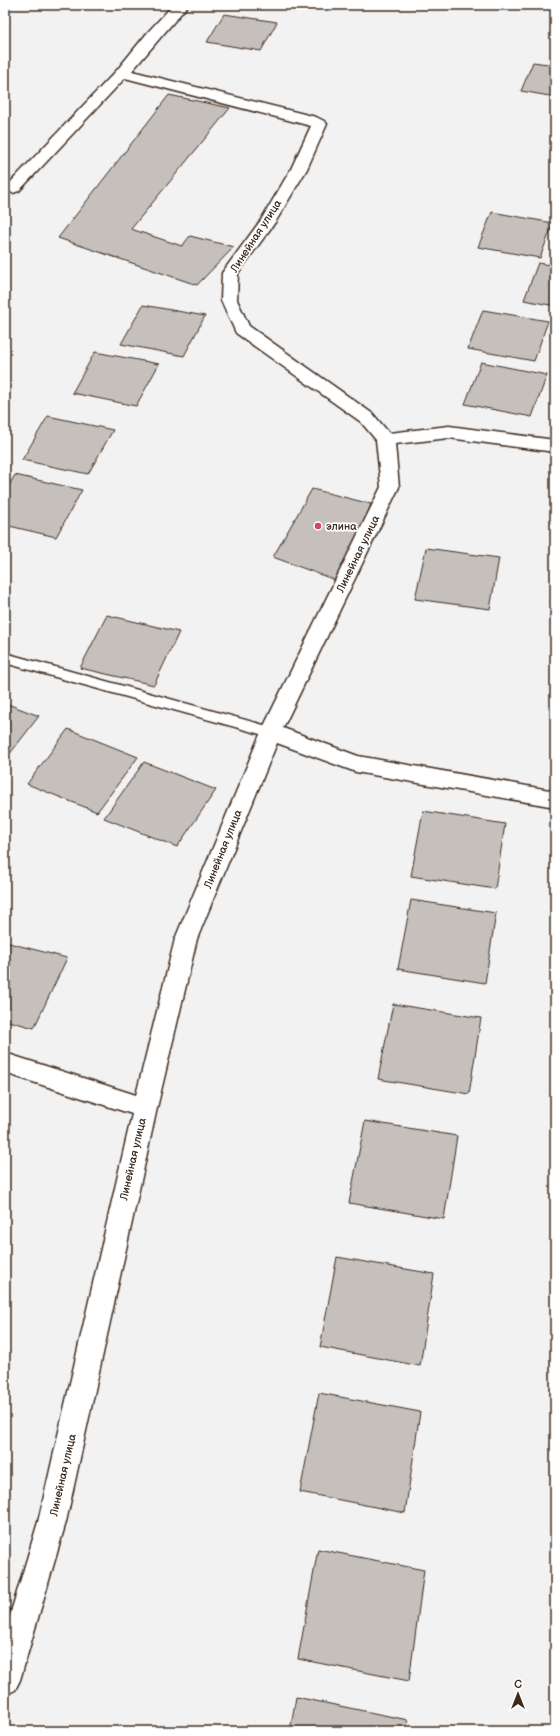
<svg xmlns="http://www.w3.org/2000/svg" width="560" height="1736" font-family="'Balsamiq Sans',sans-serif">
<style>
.building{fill:#c6c0bd;stroke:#3b2a1e}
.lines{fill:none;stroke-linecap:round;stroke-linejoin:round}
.service-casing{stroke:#3b2a1e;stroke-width:3}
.minor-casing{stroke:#3b2a1e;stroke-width:3}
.service{fill:#fff;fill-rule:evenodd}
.minor{fill:#fff;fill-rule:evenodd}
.poi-dot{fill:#d1495b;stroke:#fff;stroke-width:1.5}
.labels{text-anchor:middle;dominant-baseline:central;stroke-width:3.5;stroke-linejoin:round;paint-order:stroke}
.street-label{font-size:11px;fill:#3b2a1e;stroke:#fff}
.poi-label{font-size:11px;fill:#3b2a1e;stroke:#fff;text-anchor:start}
</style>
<rect width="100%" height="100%" fill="#f3f2f2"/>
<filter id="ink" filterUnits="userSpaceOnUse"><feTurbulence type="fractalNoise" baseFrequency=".025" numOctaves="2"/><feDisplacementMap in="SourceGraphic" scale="8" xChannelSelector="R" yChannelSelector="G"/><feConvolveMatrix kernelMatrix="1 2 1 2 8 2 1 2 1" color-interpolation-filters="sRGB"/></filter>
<g filter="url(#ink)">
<!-- building -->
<g class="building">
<path d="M 224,14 L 277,22 L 261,51 L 207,42 Z"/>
<path d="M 533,62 L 555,65 L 555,97 L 521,91 Z"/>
<path d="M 169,95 L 230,108 L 131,229 L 182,246 L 190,236 L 234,247 L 197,285 L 58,238 Z"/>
<path d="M 492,212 L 553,223 L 540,258 L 478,247 Z"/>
<path d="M 538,263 L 555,266 L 555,306 L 524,300 Z"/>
<path d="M 143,305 L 205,316 L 184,356 L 121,344 Z"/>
<path d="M 483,310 L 548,321 L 534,361 L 468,349 Z"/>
<path d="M 95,352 L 159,364 L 136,406 L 72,393 Z"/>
<path d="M 481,362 L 547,375 L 532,417 L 465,404 Z"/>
<path d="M 48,416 L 113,430 L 88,474 L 22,460 Z"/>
<path d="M 15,475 L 82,490 L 56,537 L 5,525 L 5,492 Z"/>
<path d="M 312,489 L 371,504 L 343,583 L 273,557 Z"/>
<path d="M 426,548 L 499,558 L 490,609 L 415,599 Z"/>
<path d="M 107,615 L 179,632 L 154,685 L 80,668 Z"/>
<path d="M 5,703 L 39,716 L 5,760 Z"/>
<path d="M 68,729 L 138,757 L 97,812 L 27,784 Z"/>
<path d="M 144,762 L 216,790 L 177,847 L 104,818 Z"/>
<path d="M 423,811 L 505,824 L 495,889 L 411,876 Z"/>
<path d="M 411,900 L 496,913 L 485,983 L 398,969 Z"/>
<path d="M 5,942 L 67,958 L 34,1028 L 5,1020 Z"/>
<path d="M 393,1004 L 481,1018 L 469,1094 L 378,1079 Z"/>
<path d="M 365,1121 L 457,1136 L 444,1219 L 349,1203 Z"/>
<path d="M 337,1257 L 434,1274 L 420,1366 L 320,1347 Z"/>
<path d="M 319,1393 L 420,1412 L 405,1513 L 300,1492 Z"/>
<path d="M 318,1549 L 424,1570 L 409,1681 L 298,1659 Z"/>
<path d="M 296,1697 L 408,1720 L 406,1731 L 290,1731 Z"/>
</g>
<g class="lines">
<!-- service casing -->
<g class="service-casing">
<path id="service" d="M 5,653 L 271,727 L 276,728 L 278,732 L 276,736 L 271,737 L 5,663 Z"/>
</g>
<!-- minor casing -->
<g class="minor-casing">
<path id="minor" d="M 173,5 L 188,5 L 132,71 L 316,117 L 324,121 L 327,124 L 307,169 L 276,221 L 238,273 L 237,300 L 249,326 L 373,414 L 389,433 L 449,426 L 555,440 L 555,452 L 449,438 L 395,444 L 399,487 L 283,728 L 358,756 L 555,791 L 555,807 L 356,772 L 277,743 L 197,939 L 157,1108 L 66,1522 L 20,1680 L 15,1690 L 5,1695 L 5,1632 L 38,1522 L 132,1114 L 5,1073 L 5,1053 L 136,1095 L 175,939 L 261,732 L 381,487 L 376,440 L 361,422 L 236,333 L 221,300 L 222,273 L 261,220 L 291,169 L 311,126 L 125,78 L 19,191 L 13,193 L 7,191 L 5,188 L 117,70 L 148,32 Z"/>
</g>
<!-- service -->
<use href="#service" class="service"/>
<!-- minor -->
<use href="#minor" class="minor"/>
</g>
</g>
<!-- markers -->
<circle class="poi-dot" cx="318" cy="526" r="4"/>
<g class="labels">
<!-- street labels -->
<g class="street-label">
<text transform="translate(256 236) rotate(-57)">Линейная улица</text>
<text transform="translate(358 554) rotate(-64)">Линейная улица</text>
<text transform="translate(223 849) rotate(-68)">Линейная улица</text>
<text transform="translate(133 1159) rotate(-77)">Линейная улица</text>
<text transform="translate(63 1475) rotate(-77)">Линейная улица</text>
</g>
<!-- poi labels -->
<g class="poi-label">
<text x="326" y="526">элина</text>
</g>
</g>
<!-- margin -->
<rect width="560" height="1736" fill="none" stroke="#fff" stroke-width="20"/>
<rect x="10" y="10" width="540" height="1716" fill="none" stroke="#3b2a1e" stroke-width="1.5" filter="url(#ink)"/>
<!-- north arrow -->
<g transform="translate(518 1694)" stroke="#ffffff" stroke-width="3" paint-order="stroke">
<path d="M0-3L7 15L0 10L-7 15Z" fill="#3b2a1e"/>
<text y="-6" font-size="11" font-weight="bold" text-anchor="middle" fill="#3b2a1e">С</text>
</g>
</svg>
